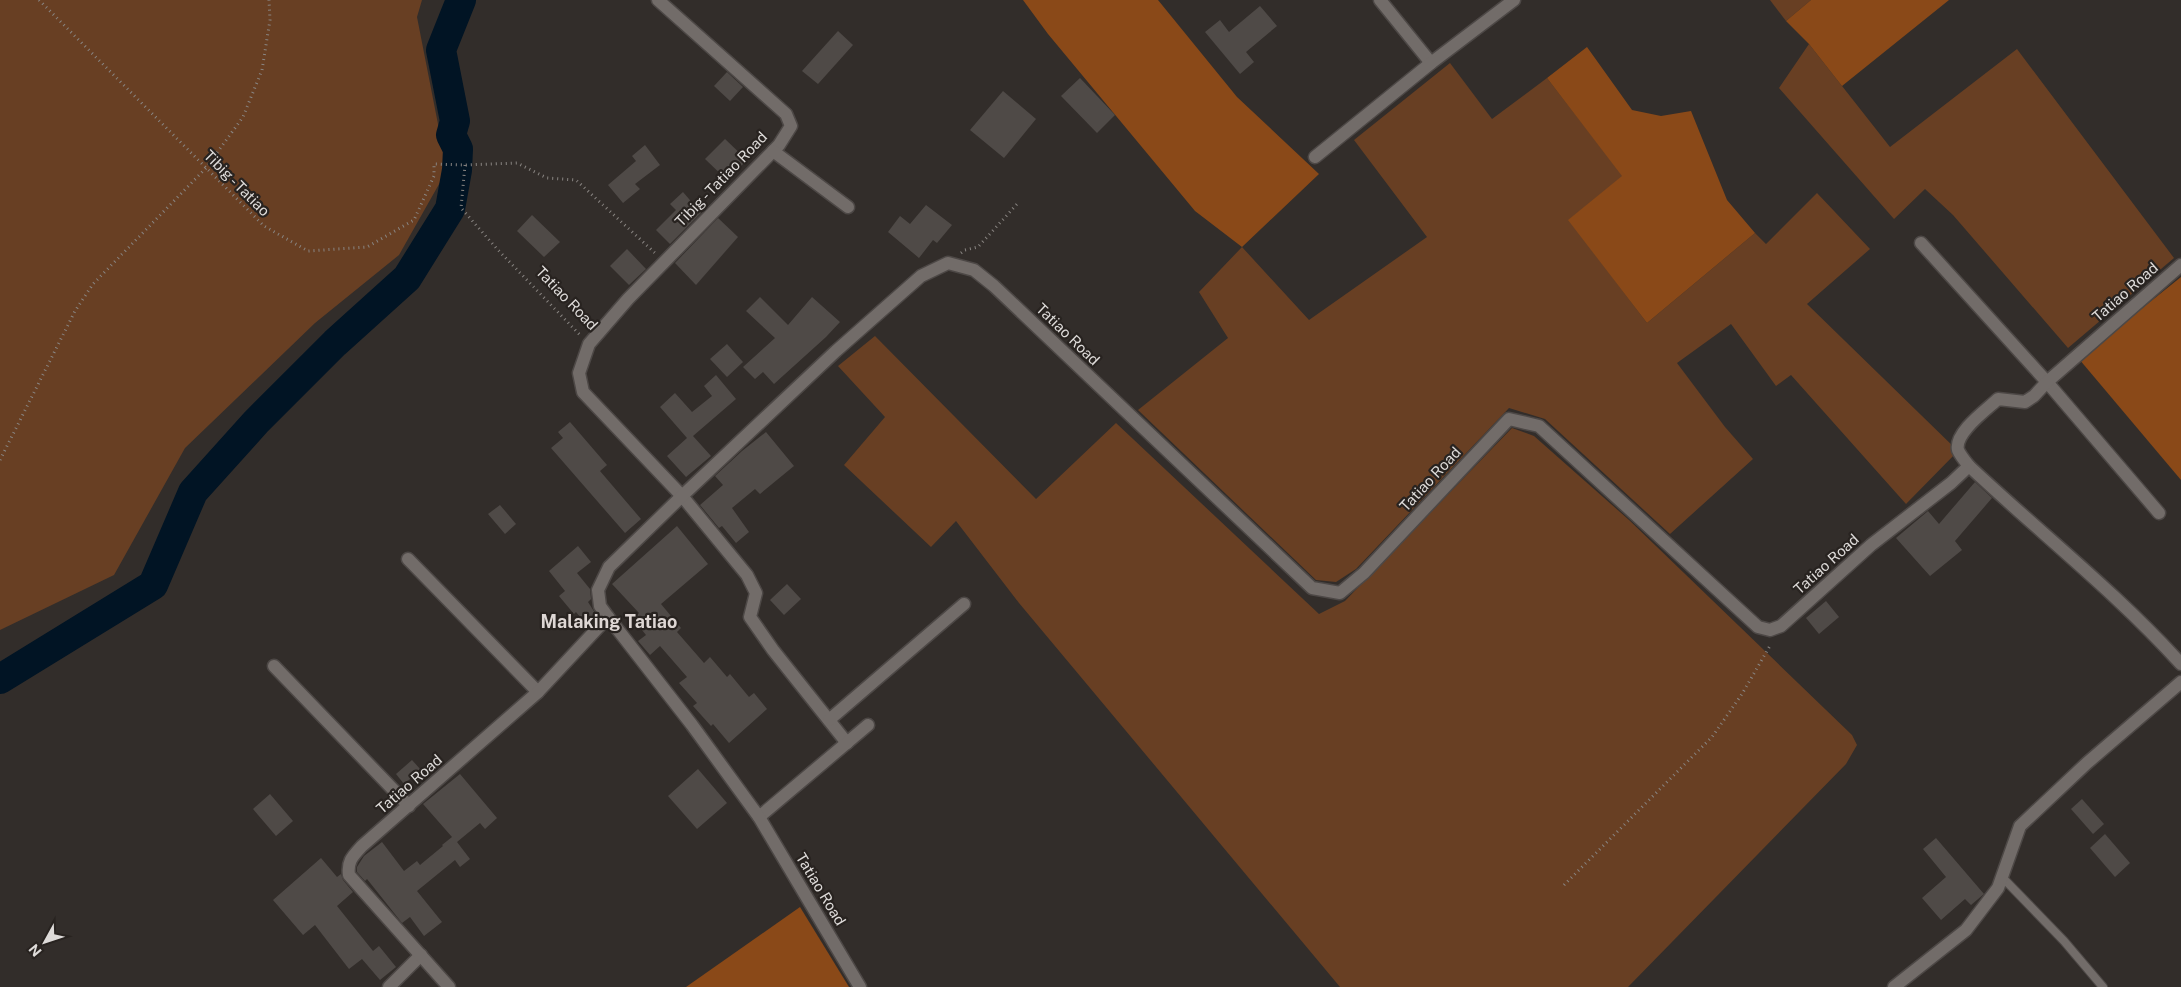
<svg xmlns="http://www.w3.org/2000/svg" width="2181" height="987" font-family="'Public Sans',sans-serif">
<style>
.green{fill:#683f23}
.forest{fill:#8a4918}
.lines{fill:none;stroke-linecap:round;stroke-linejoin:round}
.river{stroke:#011424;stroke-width:30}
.building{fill:#4f4a47}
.service-casing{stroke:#4d4846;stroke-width:10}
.minor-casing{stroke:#4d4846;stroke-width:15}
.tertiary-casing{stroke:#4d4846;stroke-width:15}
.path{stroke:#898582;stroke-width:3;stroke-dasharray:1 4;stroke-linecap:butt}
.service{stroke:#726c69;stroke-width:8}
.minor{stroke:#726c69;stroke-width:12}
.tertiary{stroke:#726c69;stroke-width:12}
.labels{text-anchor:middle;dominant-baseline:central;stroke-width:4.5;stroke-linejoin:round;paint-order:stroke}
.street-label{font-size:15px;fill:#dedbd9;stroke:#282320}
.quarter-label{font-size:18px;font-weight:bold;fill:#ded7d4;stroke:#282320}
</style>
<rect width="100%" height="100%" fill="#322d2a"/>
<!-- green -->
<g class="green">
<path d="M 0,0 L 422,0 L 417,17 L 447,170 L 399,255 L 315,323 L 185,448 L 114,575 L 0,630 Z"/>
<path d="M 1770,0 L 1811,0 L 1786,21 Z"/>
<path d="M 1809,44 L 1890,147 L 2017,49 L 2174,258 L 2068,348 L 1953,215 L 1925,189 L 1894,219 L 1779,88 Z"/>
<path d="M 1450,63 L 1492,119 L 1547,78 L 1623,176 L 1569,220 L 1647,323 L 1755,233 L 1766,244 L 1817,193 L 1870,249 L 1807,304 L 1958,451 L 1906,504 L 1791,375 L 1776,386 L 1731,324 L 1677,363 L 1725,427 L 1753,459 L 1670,534 L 1545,419 L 1509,408 L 1356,569 L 1336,582 L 1316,580 L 1138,410 L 1228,338 L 1199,292 L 1242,247 L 1309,320 L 1427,237 L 1354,140 Z"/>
<path d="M 875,336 L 1036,499 L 1116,423 L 1319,614 L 1345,601 L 1512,428 L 1534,436 L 1629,520 L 1852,735 L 1857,745 L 1846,764 L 1628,987 L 1340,987 L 1019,603 L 956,521 L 931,547 L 844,465 L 885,417 L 838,366 Z"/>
</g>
<!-- forest -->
<g class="forest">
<path d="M 1023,0 L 1158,0 L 1237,97 L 1319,174 L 1242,247 L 1195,211 L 1048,34 Z"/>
<path d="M 1811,0 L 1949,0 L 1842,86 L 1809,44 L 1786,21 Z"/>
<path d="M 1587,47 L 1632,110 L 1661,116 L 1691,111 L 1727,200 L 1755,233 L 1647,323 L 1568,220 L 1622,176 L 1547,78 Z"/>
<path d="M 2181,277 L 2181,480 L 2079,359 Z"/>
<path d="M 800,907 L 849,987 L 686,987 Z"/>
</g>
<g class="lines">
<!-- river -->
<path class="river" d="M 0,679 L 153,585 L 193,492 L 256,422 L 335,343 L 407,278 L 450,209 L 457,170 L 458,149 L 451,135 L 455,121 L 441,50 L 461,0"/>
</g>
<!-- building -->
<g class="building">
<path d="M 1260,6 L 1277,26 L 1246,52 L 1254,62 L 1240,74 L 1205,32 L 1220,20 L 1229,32 Z"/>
<path d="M 838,31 L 853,45 L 818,84 L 802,71 Z"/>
<path d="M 727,72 L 743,87 L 730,101 L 714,86 Z"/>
<path d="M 1080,78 L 1115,115 L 1097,133 L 1061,96 Z"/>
<path d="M 1003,91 L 1036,119 L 1004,158 L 970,130 Z"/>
<path d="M 725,139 L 747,160 L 727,180 L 705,159 Z"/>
<path d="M 645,145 L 660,165 L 635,184 L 640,189 L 623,203 L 608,185 L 636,161 L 632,156 Z"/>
<path d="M 683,192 L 701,213 L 670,244 L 656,230 L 676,210 L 670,204 Z"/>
<path d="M 926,205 L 952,225 L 937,243 L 933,240 L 919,258 L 888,232 L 900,216 L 910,224 Z"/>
<path d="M 532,215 L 560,242 L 544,257 L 517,231 Z"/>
<path d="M 718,218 L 738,237 L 696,285 L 675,263 Z"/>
<path d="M 627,249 L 646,269 L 629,285 L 610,266 Z"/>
<path d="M 760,297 L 788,325 L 812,297 L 840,322 L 826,337 L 774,384 L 763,372 L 755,379 L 743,367 L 775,338 L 746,311 Z"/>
<path d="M 727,344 L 743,362 L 727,377 L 710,359 Z"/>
<path d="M 716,375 L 736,399 L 693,436 L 711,456 L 686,477 L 667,456 L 687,438 L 660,407 L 675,393 L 692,412 L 712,396 L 704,386 Z"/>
<path d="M 570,422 L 607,465 L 600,471 L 641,519 L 625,533 L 551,448 L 563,438 L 558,432 Z"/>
<path d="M 766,432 L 794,466 L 760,494 L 755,489 L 732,508 L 749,532 L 736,543 L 722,526 L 719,528 L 700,505 L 723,485 L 715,476 L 742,451 Z"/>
<path d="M 1975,482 L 1992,498 L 1955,541 L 1962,550 L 1930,576 L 1896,538 L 1928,511 L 1939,524 Z"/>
<path d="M 500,505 L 516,524 L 505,534 L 488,514 Z"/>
<path d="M 677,526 L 708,564 L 661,604 L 681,628 L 677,632 L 704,663 L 710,657 L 727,677 L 730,674 L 749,697 L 754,693 L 767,709 L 729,743 L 713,724 L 711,726 L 693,706 L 697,703 L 679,683 L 687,677 L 660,646 L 650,655 L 638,641 L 646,635 L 633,619 L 639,613 L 612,584 Z"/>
<path d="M 578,546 L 591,562 L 577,573 L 590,589 L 591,599 L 588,602 L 597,616 L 588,627 L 576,612 L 574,614 L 559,596 L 565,591 L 549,571 Z"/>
<path d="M 787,584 L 801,599 L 784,615 L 770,600 Z"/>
<path d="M 1826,601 L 1839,617 L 1819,634 L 1806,618 Z"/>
<path d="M 412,760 L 421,770 L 404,784 L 396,774 Z"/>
<path d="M 698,769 L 727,803 L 697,829 L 668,796 Z"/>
<path d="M 460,774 L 497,818 L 485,829 L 480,823 L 457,842 L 470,859 L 460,867 L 455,860 L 417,891 L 442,922 L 424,936 L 410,917 L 402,923 L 367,879 L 365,881 L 357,872 L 357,867 L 364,856 L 382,842 L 404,871 L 417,861 L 420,865 L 443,846 L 442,845 L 452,837 L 423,804 Z"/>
<path d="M 270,794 L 293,821 L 276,836 L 253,809 Z"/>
<path d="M 2082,799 L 2104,824 L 2093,834 L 2071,809 Z"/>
<path d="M 2105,834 L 2130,863 L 2115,877 L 2090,848 Z"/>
<path d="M 1936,838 L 1984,894 L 1971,905 L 1965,899 L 1941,920 L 1922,898 L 1946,877 L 1923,849 Z"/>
<path d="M 321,858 L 337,877 L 341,874 L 343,880 L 353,892 L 337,906 L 373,951 L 379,946 L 396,967 L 380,980 L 362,959 L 349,969 L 315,925 L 303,935 L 273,900 Z"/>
</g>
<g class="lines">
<!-- service casing -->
<g class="service-casing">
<path id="service" d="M 2002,877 L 2064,941 L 2103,987"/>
</g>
<!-- minor casing -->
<g class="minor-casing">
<g id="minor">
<path d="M 658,0 L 786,114 L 791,126 L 779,145 L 628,299 L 589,344 L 579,373 L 583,392 L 682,496 L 747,575 L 756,593 L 750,617 L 773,650 L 847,743"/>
<path d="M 1380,0 L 1431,63"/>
<path d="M 773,151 L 848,207"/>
<path d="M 1315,157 L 1431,63 L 1514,0"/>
<path d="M 1921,243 L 2047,382 L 2159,513"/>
<path d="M 1969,466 C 2039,532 2116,592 2181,664"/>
<path d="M 408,559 L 538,692"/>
<path d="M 608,617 L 600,606 L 598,590 L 609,567 L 682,496 L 836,351 L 921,276 L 948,263 L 974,270 L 994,286 L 1312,588 L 1340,593 L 1364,573 L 1509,419 L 1539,426 L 1758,627 L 1770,630 L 1781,626 L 1871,545 L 1951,483 L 1969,466 C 1965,461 1960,455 1958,450 C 1954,433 1986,410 1998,399 L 2025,402 L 2034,396 L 2047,382 L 2181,265"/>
<path d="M 274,666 L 409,806"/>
<path d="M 829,720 L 964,604"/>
<path d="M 759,817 L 868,725"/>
<path d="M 389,987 L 421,955"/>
</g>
</g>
<!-- tertiary casing -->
<g class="tertiary-casing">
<g id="tertiary">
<path d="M 449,987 L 349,875 C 347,861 353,856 362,846 L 538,692 L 608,617 L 692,725 L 759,817 L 860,987"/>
<path d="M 1894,987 L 1966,930 L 1998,888 L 2020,826 L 2087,763 L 2181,682"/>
</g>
</g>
<!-- path -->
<g class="path">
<path d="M 39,0 L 264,226 L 308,251 L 367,247 L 414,220 L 434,176 L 434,164 L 465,165 L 517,163 L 547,178 L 576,180 L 655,253"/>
<path d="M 465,165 L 461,208 L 498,250 L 580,335"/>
<path d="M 961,253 L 965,250 L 978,247 L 1018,203"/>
<path d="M 0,460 L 75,311 L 93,284 L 206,168 L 243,117 L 262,70 L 270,20 L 269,0"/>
<path d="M 1564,885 L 1712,737 L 1742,694 L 1771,644"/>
</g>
<!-- service -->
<use href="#service" class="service"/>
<!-- minor -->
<use href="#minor" class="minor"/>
<!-- tertiary -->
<use href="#tertiary" class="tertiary"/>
</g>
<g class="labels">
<!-- street labels -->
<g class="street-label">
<text transform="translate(721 179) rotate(-46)">Tibig - Tatiao Road</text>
<text transform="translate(237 183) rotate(45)">Tibig - Tatiao</text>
<text transform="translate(2125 292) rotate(-41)">Tatiao Road</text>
<text transform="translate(567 298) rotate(46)">Tatiao Road</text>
<text transform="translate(1068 334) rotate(44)">Tatiao Road</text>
<text transform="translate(1430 479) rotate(-47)">Tatiao Road</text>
<text transform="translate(1826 564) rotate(-42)">Tatiao Road</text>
<text transform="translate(409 784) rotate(-41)">Tatiao Road</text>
<text transform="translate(821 889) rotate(59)">Tatiao Road</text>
</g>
<!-- quarter labels -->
<g class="quarter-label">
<text x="609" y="621">Malaking Tatiao</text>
</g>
</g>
<!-- north arrow -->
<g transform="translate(45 942) rotate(230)" stroke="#282320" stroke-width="4" paint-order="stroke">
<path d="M0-4L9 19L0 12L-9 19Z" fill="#dedbd9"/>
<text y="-8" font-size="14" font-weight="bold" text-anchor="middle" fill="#dedbd9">N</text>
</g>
</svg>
